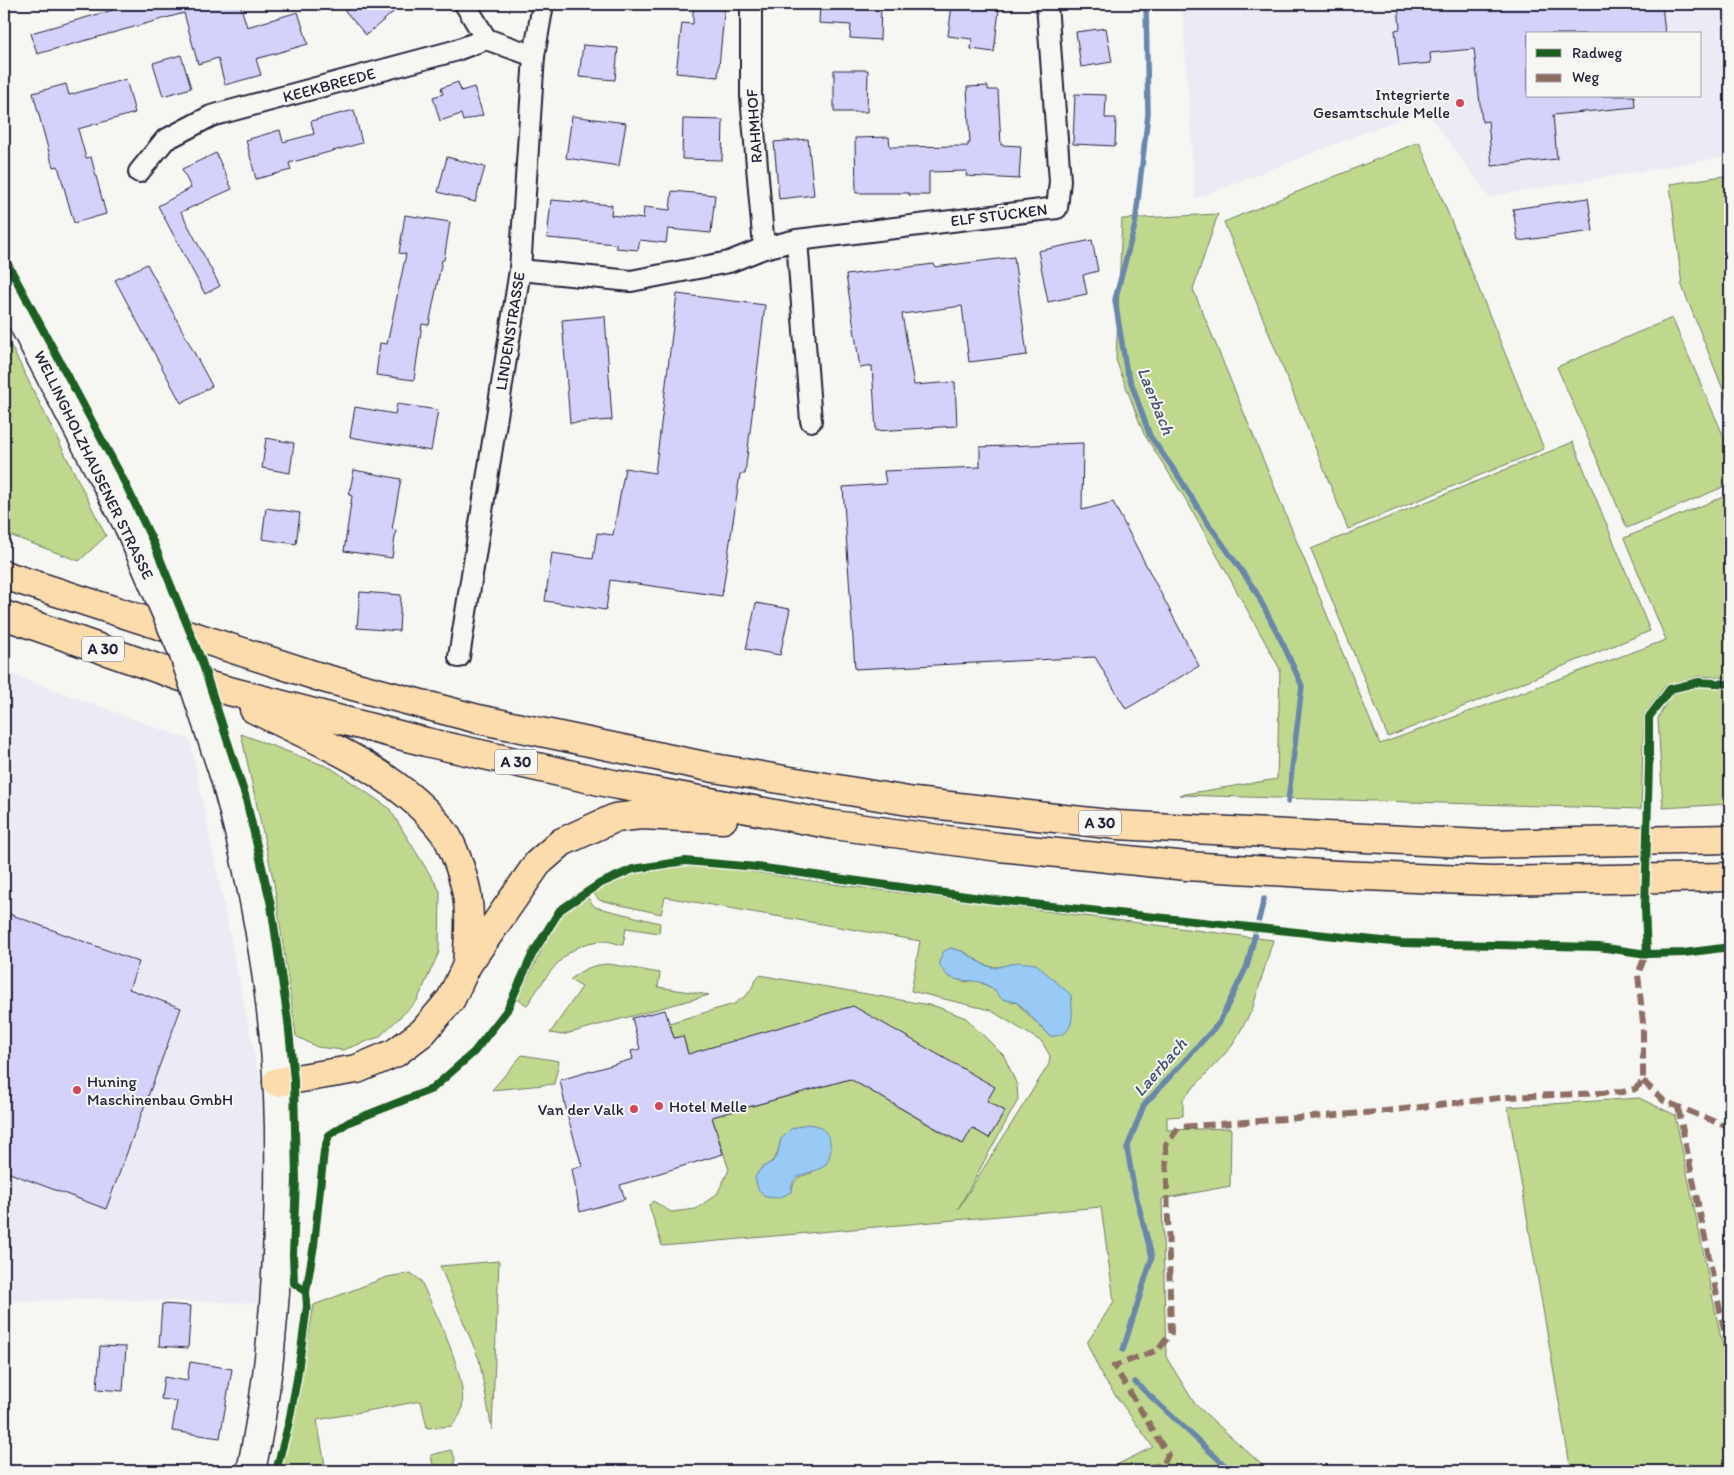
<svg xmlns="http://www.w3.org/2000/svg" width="1734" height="1475" font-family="Itim,sans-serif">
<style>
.built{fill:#ecebf5;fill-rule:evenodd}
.green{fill:#bfd88e;stroke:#707d64;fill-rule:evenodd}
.water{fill:#98caf5;stroke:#6987ab}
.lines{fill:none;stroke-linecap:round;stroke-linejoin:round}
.stream{stroke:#6987ab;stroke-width:5.5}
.building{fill:#d4d2fb;stroke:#22223b}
.street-casing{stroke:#22223b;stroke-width:24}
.secondary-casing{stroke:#22223b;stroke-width:31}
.highway-casing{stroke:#22223b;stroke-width:31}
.street{stroke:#f6f6f2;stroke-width:20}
.secondary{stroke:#f6f6f2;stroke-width:28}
.highway{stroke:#fcdcac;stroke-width:28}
.secondary-bridge-casing{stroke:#22223b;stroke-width:31;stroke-linecap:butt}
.secondary-bridge{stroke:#f6f6f2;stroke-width:28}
.quiet{stroke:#8d6e63;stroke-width:6;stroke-dasharray:12 6;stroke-linecap:butt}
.cycleway-casing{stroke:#f6f6f2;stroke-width:11}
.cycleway{stroke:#1b5e20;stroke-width:8}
.poi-dot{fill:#d1495b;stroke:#f6f6f2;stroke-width:2}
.labels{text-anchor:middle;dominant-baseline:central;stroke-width:4;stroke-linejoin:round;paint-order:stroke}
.shield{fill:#f6f6f2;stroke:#626272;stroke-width:1}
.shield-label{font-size:15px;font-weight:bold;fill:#22223b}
.street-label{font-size:16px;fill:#22223b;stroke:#f6f6f2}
.poi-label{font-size:16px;fill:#22223b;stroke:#f6f6f2;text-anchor:end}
.water-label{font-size:18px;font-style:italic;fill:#455473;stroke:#f6f6f2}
</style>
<rect width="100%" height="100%" fill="#f6f6f2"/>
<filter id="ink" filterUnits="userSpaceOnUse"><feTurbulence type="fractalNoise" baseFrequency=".02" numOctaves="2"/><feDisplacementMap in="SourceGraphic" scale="10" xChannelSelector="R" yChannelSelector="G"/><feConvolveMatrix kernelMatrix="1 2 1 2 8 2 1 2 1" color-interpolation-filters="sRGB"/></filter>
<g filter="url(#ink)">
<!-- built -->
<g class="built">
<path d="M 1182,4 L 1730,4 L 1730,156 L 1489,197 L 1425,109 L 1195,199 ZM 1528,34 L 1700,34 L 1700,96 L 1528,96 Z"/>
<path d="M 4,671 L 190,740 L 264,1101 L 260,1303 L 98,1299 L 4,1302 Z"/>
</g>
<!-- green -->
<g class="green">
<path d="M 1419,142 L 1544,449 L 1348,529 L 1224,222 Z"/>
<path d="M 1730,175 L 1730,407 L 1682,286 L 1670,184 Z"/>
<path d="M 1218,214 L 1193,289 L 1380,744 L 1666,640 L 1624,538 L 1730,494 L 1730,678 L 1700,676 L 1665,686 L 1644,715 L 1641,809 L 1179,795 L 1277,779 L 1280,669 L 1188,503 L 1144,434 L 1116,360 L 1122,219 Z"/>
<path d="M 1672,318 L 1730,451 L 1730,484 L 1627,528 L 1557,367 Z"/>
<path d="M 4,332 L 106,536 L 79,561 L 4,533 Z"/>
<path d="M 1573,442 L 1650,631 L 1388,737 L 1311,549 Z"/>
<path d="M 1699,686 L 1730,688 L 1730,804 L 1663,808 L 1658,718 L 1671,694 Z"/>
<path d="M 241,734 L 331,768 L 389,808 L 440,891 L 439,952 L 417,1001 L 379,1037 L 343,1050 L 317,1047 L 296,1036 L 274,883 Z"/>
<path d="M 684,864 L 753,872 L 833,884 L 1273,940 L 1252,1010 L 1232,1046 L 1183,1099 L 1183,1116 L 1167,1117 L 1167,1130 L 1231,1128 L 1230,1186 L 1162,1199 L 1166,1357 L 1195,1404 L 1262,1465 L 1266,1471 L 1104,1471 L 1153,1447 L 1103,1378 L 1087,1343 L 1114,1301 L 1101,1207 L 662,1246 L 649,1205 L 653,1201 L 671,1212 L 696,1209 L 717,1194 L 729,1170 L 712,1117 L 850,1079 L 962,1144 L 972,1128 L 989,1138 L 1005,1111 L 987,1101 L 994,1087 L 688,1054 L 683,1037 L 674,1038 L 669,1023 L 734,1004 L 748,994 L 759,975 L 935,1006 L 966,1018 L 1004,1056 L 1017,1085 L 1018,1100 L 958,1209 L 1049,1064 L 1050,1056 L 1042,1042 L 990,1010 L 911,991 L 920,941 L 665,897 L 661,914 L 599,900 L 592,891 C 619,873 653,870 684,864 ZM 950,948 C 954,949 958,950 962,951 C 979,959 983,970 1004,966 L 1049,1036 L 1016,1002 L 1002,999 L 990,987 L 975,980 L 965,982 L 949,977 ZM 781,1139 L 812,1173 C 798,1177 795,1177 791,1192 L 761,1168 C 777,1160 777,1156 781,1139 Z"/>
<path d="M 586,896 L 595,907 L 660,923 L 659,933 L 626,928 L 623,945 C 617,944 610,941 604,941 C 565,941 546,978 527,1005 L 517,999 L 552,929 L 563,914 Z"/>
<path d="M 609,964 L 660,973 L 658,987 L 709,995 L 562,1035 L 550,1033 L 582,987 L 570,980 C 582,969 592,965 609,964 Z"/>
<path d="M 522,1055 L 559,1061 L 554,1084 L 492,1090 Z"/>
<path d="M 1639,1098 L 1675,1115 L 1730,1382 L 1730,1471 L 1571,1471 L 1508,1107 Z"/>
<path d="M 499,1261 L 492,1430 L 479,1359 L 440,1266 Z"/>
<path d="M 411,1273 L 421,1281 C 435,1313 468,1375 462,1409 C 461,1415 455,1421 452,1426 L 427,1428 L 421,1401 L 317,1420 L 326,1471 L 280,1471 L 292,1425 L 314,1305 L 387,1277 Z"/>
<path d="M 451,1450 L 455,1458 L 453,1471 L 434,1471 L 431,1455 Z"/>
</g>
<!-- water -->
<g class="water">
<path d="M 950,948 L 962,951 L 984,965 L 995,968 L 1018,962 L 1036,964 L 1071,995 C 1073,1015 1076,1038 1049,1036 C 1042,1028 1023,1006 1016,1002 C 1011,1000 1005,1001 1001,998 C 997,995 995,990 990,987 C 971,973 949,991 939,962 L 943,952 Z"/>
<path d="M 806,1124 C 809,1125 815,1124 818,1126 C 832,1133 834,1152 826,1164 C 819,1173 800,1172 794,1180 C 792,1183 792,1188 791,1192 L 779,1198 L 766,1197 L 758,1189 L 755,1177 L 761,1168 L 772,1162 L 777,1156 L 781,1139 L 791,1129 Z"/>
</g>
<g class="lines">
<!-- stream -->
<g class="stream">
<path d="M 1146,4 L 1148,114 L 1135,225 L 1115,300 L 1126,368 L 1150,436 L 1177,474 L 1205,519 L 1255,590 L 1284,646 L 1302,686 L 1288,802"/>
<path d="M 1123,1350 L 1152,1257 L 1134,1188 L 1127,1148 L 1144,1105 L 1219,1023 L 1247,966 L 1264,899"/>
<path d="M 1135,1382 L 1231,1471"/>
</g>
</g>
<!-- building -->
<g class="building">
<path d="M 134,4 L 240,4 L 247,27 L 298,12 L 308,44 L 256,59 L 261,75 L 225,85 L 218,58 L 198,64 L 184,13 L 37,54 L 31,33 Z"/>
<path d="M 339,4 L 403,4 L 366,35 Z"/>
<path d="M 693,4 L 725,4 L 718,77 L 676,73 L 682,23 L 693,24 Z"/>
<path d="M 820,4 L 881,4 L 880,40 L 850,38 L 851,25 L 819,23 Z"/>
<path d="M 1398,4 L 1662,4 L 1665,34 L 1528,34 L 1528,96 L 1634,96 L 1635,107 L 1553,115 L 1557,159 L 1492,166 L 1488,121 L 1482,122 L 1474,49 L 1430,53 L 1431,63 L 1399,66 L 1395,30 L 1400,29 Z"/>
<path d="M 952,5 L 999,10 L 994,52 L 971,49 L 972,39 L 948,36 Z"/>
<path d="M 1106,28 L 1112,62 L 1081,67 L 1076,32 Z"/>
<path d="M 583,45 L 618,48 L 615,80 L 579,77 Z"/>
<path d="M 181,55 L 191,88 L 163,96 L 153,63 Z"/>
<path d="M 834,70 L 868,70 L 867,112 L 834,112 Z"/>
<path d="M 126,79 L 135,113 L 78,129 L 86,158 L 91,157 L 106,214 L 74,223 L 58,166 L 53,167 L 33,93 L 66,84 L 69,95 Z"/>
<path d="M 458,82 L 461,91 L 474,87 L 483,115 L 463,121 L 461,114 L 440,121 L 433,97 L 443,94 L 441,88 Z"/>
<path d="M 988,86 L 988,90 L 998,90 L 1001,145 L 1021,146 L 1019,179 L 966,176 L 967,171 L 929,172 L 929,195 L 909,195 L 909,193 L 856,193 L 855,138 L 889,137 L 890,147 L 968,146 L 968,143 L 970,143 L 967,87 Z"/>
<path d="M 1075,94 L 1106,95 L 1105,118 L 1116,118 L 1115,146 L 1073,144 Z"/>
<path d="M 354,110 L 362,143 L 289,163 L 291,170 L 256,179 L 246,140 L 280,130 L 283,142 L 314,134 L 311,121 Z"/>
<path d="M 572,116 L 626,123 L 619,166 L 566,158 Z"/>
<path d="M 683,119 L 723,120 L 722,160 L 682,159 Z"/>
<path d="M 808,139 L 814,195 L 779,199 L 774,142 Z"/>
<path d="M 216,153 L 232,189 L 181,212 L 220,286 L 205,294 L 158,206 L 191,188 L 182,169 Z"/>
<path d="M 447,157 L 485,167 L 475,202 L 438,192 Z"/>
<path d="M 672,191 L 715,195 L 711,233 L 668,229 L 666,243 L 640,240 L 638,250 L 616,248 L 616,244 L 547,238 L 551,200 L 612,205 L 611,215 L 643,219 L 644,207 L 670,210 Z"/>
<path d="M 1588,198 L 1593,231 L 1518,241 L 1513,209 Z"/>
<path d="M 405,215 L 450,222 L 444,260 L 442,260 L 429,325 L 422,324 L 414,380 L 376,375 L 380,343 L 387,344 L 406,254 L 399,253 Z"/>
<path d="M 1092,240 L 1098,271 L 1083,275 L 1087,294 L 1048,302 L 1038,251 Z"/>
<path d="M 1014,257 L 1027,355 L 969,362 L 962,306 L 902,314 L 914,385 L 955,382 L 957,426 L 876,431 L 872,366 L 860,368 L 846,275 L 934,264 L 935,267 Z"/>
<path d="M 147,264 L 212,386 L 181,403 L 115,280 Z"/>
<path d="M 677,294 L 765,305 L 745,474 L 740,474 L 722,596 L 610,580 L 606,610 L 545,601 L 552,553 L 593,559 L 597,533 L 613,535 L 625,468 L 655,473 Z"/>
<path d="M 605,316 L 612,420 L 570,423 L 562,320 Z"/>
<path d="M 397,404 L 438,410 L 431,451 L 350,437 L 355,407 L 395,414 Z"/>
<path d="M 266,438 L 294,443 L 290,473 L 262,468 Z"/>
<path d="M 1083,443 L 1082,510 L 1113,502 L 1199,666 L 1126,709 L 1095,657 L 855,669 L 843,487 L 886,484 L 884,471 L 980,467 L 980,447 Z"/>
<path d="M 354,470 L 401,479 L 392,529 L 396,530 L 392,558 L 344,551 L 352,496 L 349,495 Z"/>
<path d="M 266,508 L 300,513 L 296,544 L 262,539 Z"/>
<path d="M 360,592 L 401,595 L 399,631 L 357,628 Z"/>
<path d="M 756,603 L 790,609 L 780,655 L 746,649 Z"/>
<path d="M 4,912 L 139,962 L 129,989 L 181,1008 L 106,1209 L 4,1171 Z"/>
<path d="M 853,1006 L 995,1087 L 987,1101 L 1005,1111 L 989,1138 L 972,1128 L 963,1144 L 850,1079 L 712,1117 L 723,1154 L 620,1185 L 625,1199 L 580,1212 L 572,1169 L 582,1166 L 567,1114 L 560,1080 L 633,1059 L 631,1051 L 640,1049 L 632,1018 L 665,1010 L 674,1038 L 683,1036 L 688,1054 Z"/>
<path d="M 162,1304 L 191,1306 L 188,1348 L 159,1346 Z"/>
<path d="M 100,1346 L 126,1347 L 123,1391 L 97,1389 Z"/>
<path d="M 190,1362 L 232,1369 L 220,1438 L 172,1431 L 177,1401 L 161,1399 L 164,1377 L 187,1381 Z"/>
</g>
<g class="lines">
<!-- street casing -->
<g class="street-casing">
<g id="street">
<path d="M 465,4 L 486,39"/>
<path d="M 751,4 L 751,96 L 764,248"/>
<path d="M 139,172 L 165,140 L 211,116 L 454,51 L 486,39 L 534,56"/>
<path d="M 797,240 L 811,421"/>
<path d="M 520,270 L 631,281 L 729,262 L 764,248 L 797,240 L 1057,208 L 1060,181 L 1047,4"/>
<path d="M 459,657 L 520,270 L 534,56 L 543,4"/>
</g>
</g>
<!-- secondary casing -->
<g class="secondary-casing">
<g id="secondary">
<path d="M 4,287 L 129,527"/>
<path d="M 224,775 C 249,864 267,957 275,1049 C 281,1117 280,1186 277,1254 C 274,1326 266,1400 251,1471"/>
</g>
</g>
<!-- highway casing -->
<g class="highway-casing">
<g id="highway">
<path d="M 4,575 L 323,678 L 478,719 L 714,768 L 914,802 L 1117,825 L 1481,844 L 1730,839"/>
<path d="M 4,615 L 202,684 L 426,742 L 613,784 L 834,825 L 999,847 L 1187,866 L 1338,875 L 1492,881 L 1730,877"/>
<path d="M 254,709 C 320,742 401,773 446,835 C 452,845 460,866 463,878 C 472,906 469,936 467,965"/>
<path d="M 277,1082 L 357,1069 L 395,1053 L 423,1032 L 451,999 L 467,965 L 538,863 L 562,842 L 615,818 L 641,815 L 723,819"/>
</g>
</g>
<!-- street -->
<use href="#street" class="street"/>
<!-- secondary -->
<use href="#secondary" class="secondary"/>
<!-- highway -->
<use href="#highway" class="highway"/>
<!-- secondary-bridge casing -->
<g class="secondary-bridge-casing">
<path id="secondary-bridge" d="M 129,527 L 183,652 L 224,775"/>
</g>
<!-- secondary-bridge -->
<use href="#secondary-bridge" class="secondary-bridge"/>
<!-- quiet -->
<g class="quiet">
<path d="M 1643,1081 L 1664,1101 L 1730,1128"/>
<path d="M 1678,1107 L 1730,1359"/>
<path d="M 1130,1471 L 1163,1465 L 1168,1455 L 1114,1366 L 1158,1350 L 1171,1333 L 1166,1145 L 1179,1127 L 1377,1112 L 1508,1097 L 1622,1092 L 1635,1089 L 1643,1081 L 1643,1023 L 1638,974 L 1647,951"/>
</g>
<!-- cycleway casing -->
<g class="cycleway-casing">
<g id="cycleway">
<path d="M 4,257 L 125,483 L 154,544 L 201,659 L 245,795 L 271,905 L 288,1021 L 294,1080 L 296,1180 L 293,1254 L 294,1283 L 306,1292"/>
<path d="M 1647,954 L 1645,908 L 1649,763 L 1649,717 L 1670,689 L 1699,682 L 1730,684"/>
<path d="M 276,1471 L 289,1422 L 297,1379 L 307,1306 L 306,1292 L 314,1245 L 324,1151 L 329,1135 L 349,1122 L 432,1089 L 474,1052 L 507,1010 L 533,953 L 560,910 L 599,884 L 633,869 L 685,861 L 757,867 L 995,900 L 1402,943 L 1599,947 L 1647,954 L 1684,953 L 1730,947"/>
</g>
</g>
<!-- cycleway -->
<use href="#cycleway" class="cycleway"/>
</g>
</g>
<!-- markers -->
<g class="poi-dot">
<circle cx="1460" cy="103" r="5"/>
<circle cx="77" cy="1090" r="5"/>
<circle cx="659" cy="1106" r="5"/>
<circle cx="634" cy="1109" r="5"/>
</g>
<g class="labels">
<!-- shield labels -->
<g class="shield">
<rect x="82" y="636.5" width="42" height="25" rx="4"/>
<rect x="495" y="749.5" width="42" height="25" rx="4"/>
<rect x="1079" y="810.5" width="42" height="25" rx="4"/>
</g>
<g class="shield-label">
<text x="103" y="649">A 30</text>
<text x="516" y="762">A 30</text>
<text x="1100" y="823">A 30</text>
</g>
<!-- street labels -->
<g class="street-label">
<text transform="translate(329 85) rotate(-15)">KEEKBREEDE</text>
<text transform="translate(754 126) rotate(-94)">RAHMHOF</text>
<text transform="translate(999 215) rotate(-7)">ELF STÜCKEN</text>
<text transform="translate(510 331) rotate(-81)">LINDENSTRASSE</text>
<text transform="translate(94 465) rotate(64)">WELLINGHOLZHAUSENER STRASSE</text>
</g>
<!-- poi labels -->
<g class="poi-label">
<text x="1450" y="94">Integrierte<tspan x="1450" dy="18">Gesamtschule Melle</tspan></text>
<text x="87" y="1081" text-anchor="start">Huning<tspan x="87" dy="18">Maschinenbau GmbH</tspan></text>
<text x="669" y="1106" text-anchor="start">Hotel Melle</text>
<text x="624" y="1109">Van der Valk</text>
</g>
<!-- water labels -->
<g class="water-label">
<text transform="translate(1156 401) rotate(68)">Laerbach</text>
<text transform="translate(1160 1067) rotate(-49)">Laerbach</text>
</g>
</g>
<!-- margin -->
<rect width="1734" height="1475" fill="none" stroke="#f6f6f2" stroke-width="20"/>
<rect x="10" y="10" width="1714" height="1455" fill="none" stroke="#22223b" stroke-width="2" filter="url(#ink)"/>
<!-- legend -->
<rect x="1526" y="32" width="175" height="65" fill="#f6f6f2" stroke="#a1a1a9"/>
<rect x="1536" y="49" width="25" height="8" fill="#1b5e20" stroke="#a1a1a9"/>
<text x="1572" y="58" font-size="15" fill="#22223b">Radweg</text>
<rect x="1536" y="74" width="25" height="8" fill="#8d6e63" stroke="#a1a1a9"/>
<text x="1572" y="82" font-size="15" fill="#22223b">Weg</text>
</svg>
